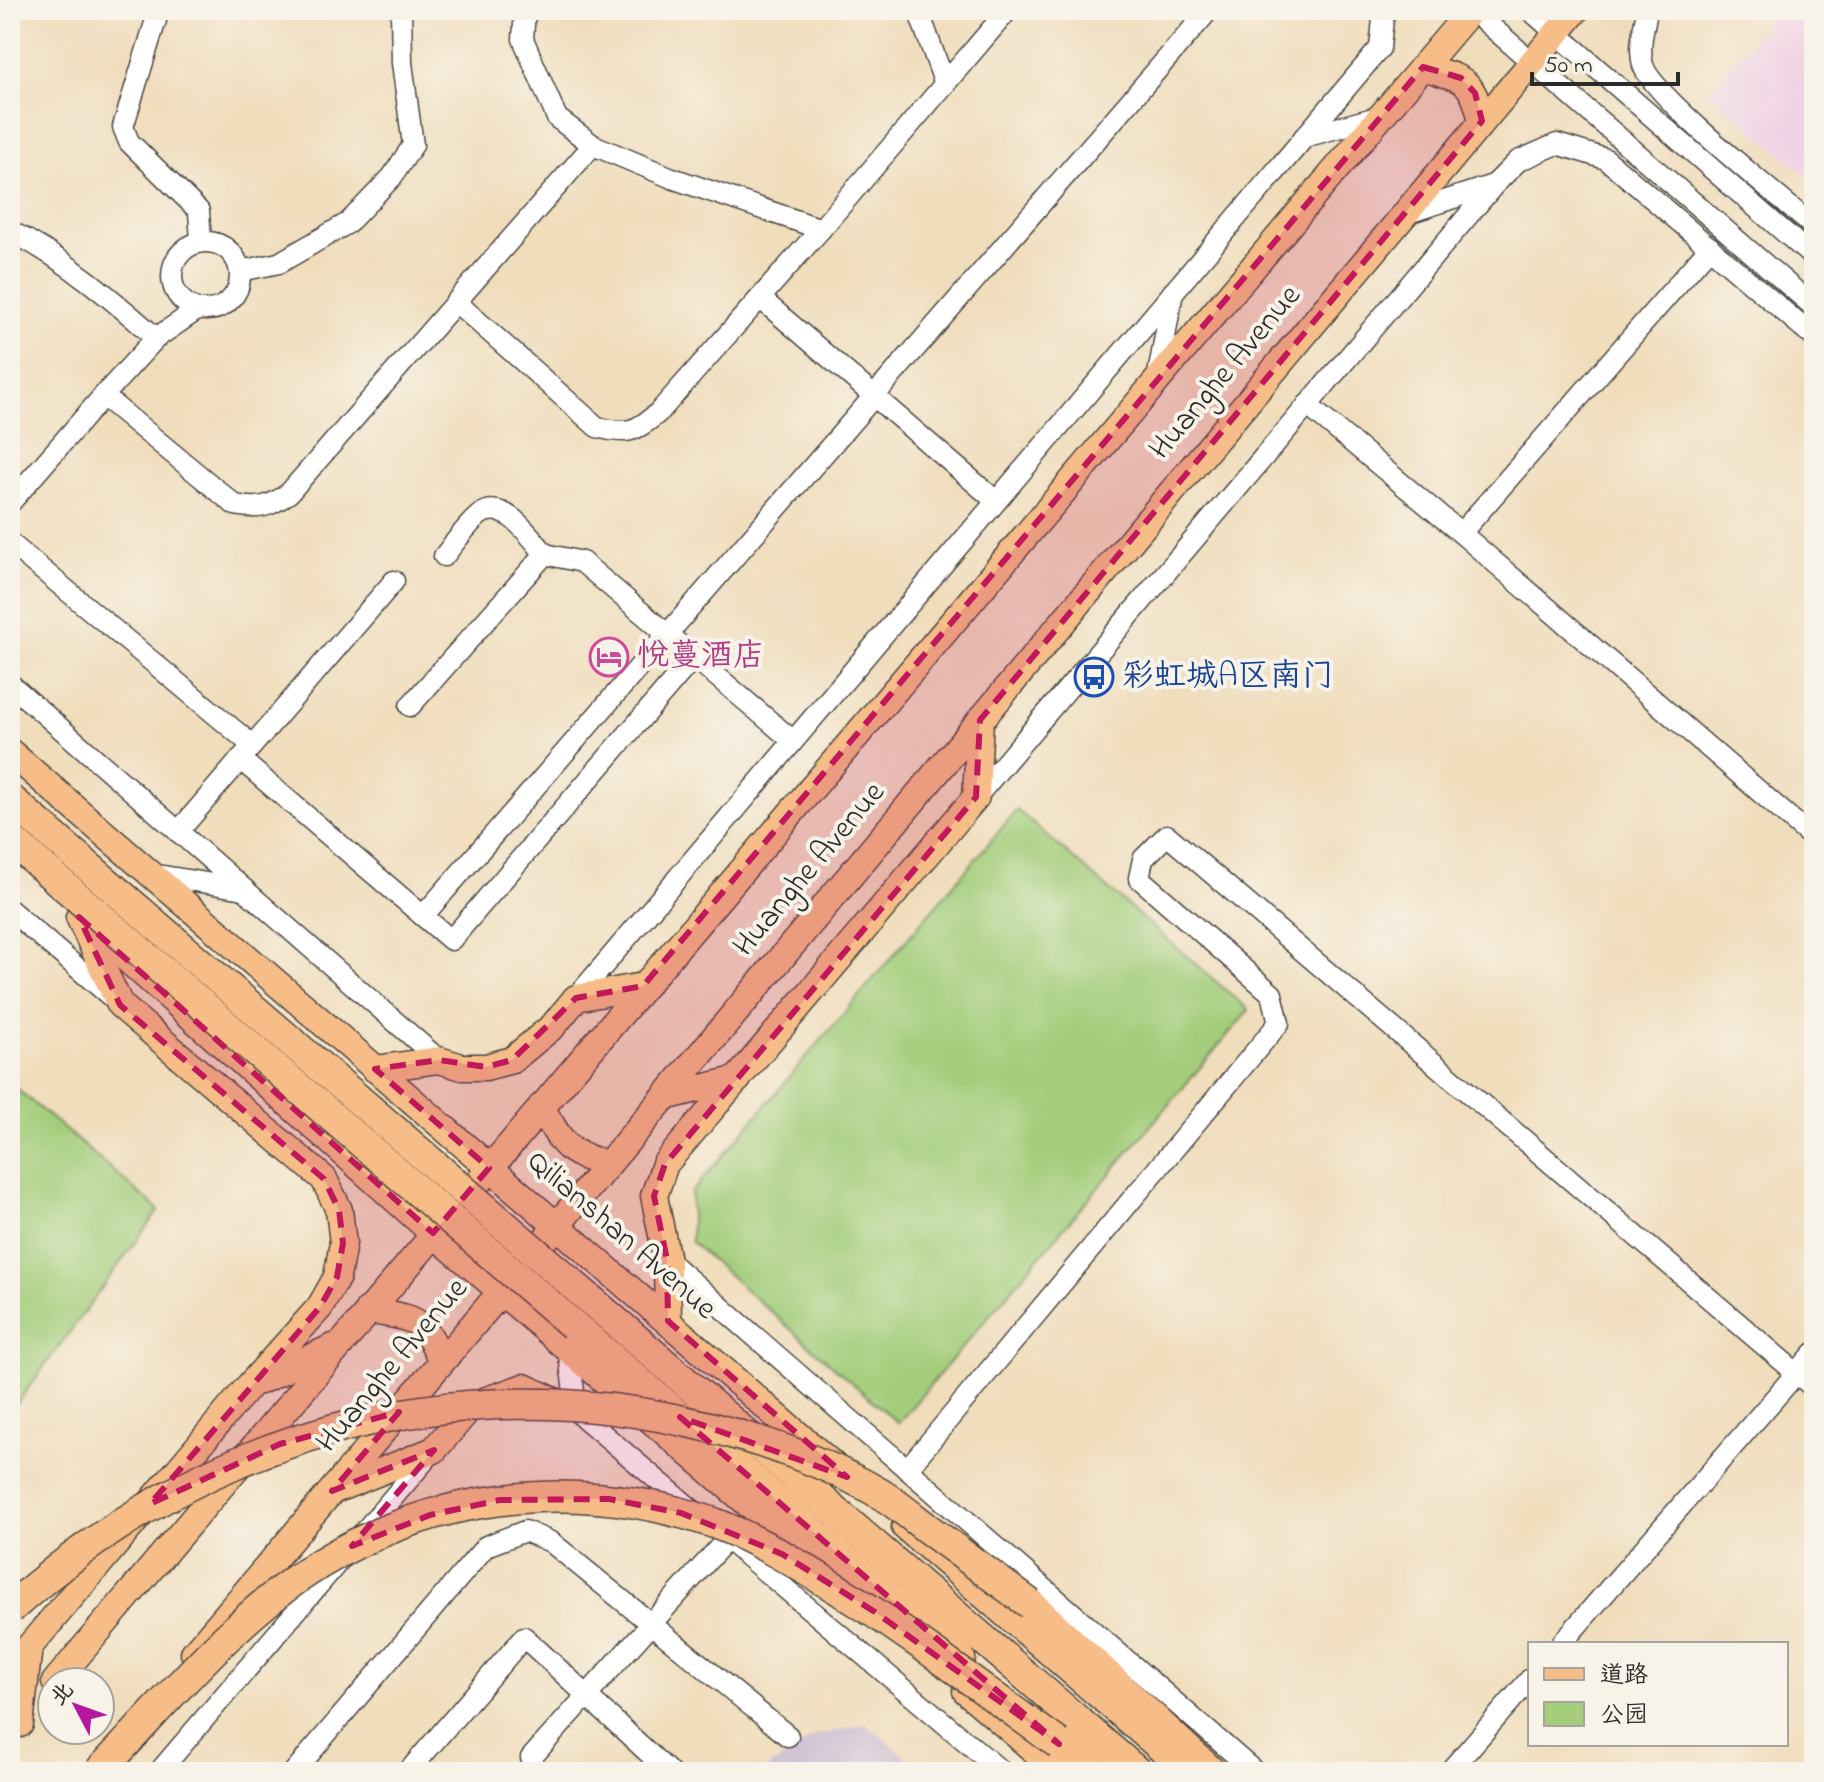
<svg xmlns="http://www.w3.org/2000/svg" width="1824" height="1782" font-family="'Indie Flower','LXGW WenKai TC',sans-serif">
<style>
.built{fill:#f0d0e4}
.industrial{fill:#cebed1}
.green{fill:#a3cd7a;stroke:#677c52;stroke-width:2}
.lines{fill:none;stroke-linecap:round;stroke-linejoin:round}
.minor-casing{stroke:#494641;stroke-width:23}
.major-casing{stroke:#494641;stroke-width:29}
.highway-casing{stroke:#494641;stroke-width:33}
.minor{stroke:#fff;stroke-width:20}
.major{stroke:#f7bd88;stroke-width:26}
.highway{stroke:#f7bd88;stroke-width:30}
.highway-bridge-casing{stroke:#494641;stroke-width:33;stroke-linecap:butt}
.highway-bridge{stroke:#f7bd88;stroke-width:30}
.marked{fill:#c2185b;fill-opacity:0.2;stroke:#c2185b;stroke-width:6;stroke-dasharray:16 10;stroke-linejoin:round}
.labels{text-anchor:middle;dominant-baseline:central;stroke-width:8;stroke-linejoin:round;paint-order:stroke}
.street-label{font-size:32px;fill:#2b2b2b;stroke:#f7f3e8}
.hotel-label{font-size:32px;fill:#b23c85;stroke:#f7f3e8;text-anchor:start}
.transit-label{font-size:32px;fill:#164399;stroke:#f7f3e8;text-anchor:start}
</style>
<rect width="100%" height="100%" fill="#f7f3e8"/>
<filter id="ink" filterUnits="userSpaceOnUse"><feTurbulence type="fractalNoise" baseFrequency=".0125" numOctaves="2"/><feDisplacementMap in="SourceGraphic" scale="16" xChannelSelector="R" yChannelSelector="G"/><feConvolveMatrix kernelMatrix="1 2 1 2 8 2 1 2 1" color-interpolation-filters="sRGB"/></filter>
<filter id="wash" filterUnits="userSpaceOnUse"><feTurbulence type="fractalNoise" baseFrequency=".006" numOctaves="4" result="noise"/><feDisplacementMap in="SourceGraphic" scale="32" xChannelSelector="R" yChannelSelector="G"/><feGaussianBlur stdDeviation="1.8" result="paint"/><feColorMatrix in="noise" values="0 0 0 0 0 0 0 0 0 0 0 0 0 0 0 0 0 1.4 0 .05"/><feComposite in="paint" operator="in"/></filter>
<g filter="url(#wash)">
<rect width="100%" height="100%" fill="#f0ddbc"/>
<!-- built -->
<path class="built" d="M 1779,10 L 1814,10 L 1814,183 L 1709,92 Z"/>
<!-- industrial -->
<path class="industrial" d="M 866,1724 L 924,1772 L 762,1772 L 815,1736 Z"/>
<!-- green -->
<g class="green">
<path d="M 1017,810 L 1249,1010 L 898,1423 L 691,1242 L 691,1193 Z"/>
<path d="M 10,1083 L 159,1210 L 10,1413 Z"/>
</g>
</g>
<g filter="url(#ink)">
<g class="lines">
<!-- minor casing -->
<g class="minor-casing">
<g id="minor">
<path d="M 159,10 L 123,127 L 129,142 L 199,211 L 201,241"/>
<path d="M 525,10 L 523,39 L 557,118 L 593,145 L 672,178 L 821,229"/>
<path d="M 918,10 L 945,84"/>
<path d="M 1472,10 L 1814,307"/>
<path d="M 1530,10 L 1814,258"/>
<path d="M 1647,10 C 1644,28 1638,47 1643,65 C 1651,95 1784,201 1814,227"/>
<path d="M 1304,137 L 1381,116"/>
<path d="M 1402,215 L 1493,185"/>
<path d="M 10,231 C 64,258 111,298 156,338"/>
<circle cx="206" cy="276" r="34"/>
<path d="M 240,271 L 279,263 L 348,223 L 392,177 L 413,145 L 402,63 L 401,10"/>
<path d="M 760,298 L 996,501"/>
<path d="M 456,302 L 597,427 C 627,435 636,432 659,412 L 821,229 L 1008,10"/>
<path d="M 197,310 L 156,338 L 103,396 L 235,505 C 258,510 270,507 289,493 L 593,145"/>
<path d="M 1157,380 L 1173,292"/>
<path d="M 1307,405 L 1461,533 L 1814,839"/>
<path d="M 10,503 L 103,396"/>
<path d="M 1461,533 L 1710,247"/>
<path d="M 10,543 L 252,745"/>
<path d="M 444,556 C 454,544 469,522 481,514 C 505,498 532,539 545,554"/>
<path d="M 10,684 L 439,1060"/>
<path d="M 410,706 L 545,554 L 582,562 L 793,741"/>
<path d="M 240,759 L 451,940 L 694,657"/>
<path d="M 976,797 L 1494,185 L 1518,161 L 1557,144 L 1606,159 L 1814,337"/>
<path d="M 178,832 L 394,581"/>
<path d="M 151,874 L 244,889"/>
<path d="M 10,910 L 116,1001"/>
<path d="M 423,916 L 1209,10"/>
<path d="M 576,998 L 1380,48 L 1384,10"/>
<path d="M 667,1260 L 1255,1772"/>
<path d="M 568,1349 L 577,1412 L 696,1513"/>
<path d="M 907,1469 L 1279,1023 L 1272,994 L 1139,878 L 1143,859 L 1167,835 L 1814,1388"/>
<path d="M 721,1534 L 1002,1772"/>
<path d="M 1561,1644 L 1814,1353"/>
<path d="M 531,1758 L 727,1539"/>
<path d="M 159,1772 L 432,1452"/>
<path d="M 294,1772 L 486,1546 L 525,1531 L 551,1542 L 788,1736"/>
<path d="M 408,1772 L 524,1637 L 669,1772"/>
<path d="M 1449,1772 L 1530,1679"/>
</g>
</g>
<!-- major casing -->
<g class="major-casing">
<g id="major">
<path d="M 1423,67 C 1464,80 1471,76 1482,121"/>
<path d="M 10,752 L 833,1465"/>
<path d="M 101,936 L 433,1233 L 824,1569"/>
<path d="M 375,1069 L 439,1060 L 462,1067 L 486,1067 L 512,1060 L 553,1026 L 576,998 L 643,986"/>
<path d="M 665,1097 L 738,1079"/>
<path d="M 541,1107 C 563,1144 565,1154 608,1164"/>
<path d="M 368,1310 C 417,1320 420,1314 442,1361"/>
<path d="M 668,1321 L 667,1260 L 654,1196 L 665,1164 L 976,797 L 980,720"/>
<path d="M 260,1381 L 333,1347"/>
<path d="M 337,1489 L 434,1450 L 472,1405 L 524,1387 L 559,1403"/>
<path d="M 905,1527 L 1187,1772"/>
<path d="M 194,1653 L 501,1292 L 1576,10"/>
<path d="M 55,1682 L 1471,10"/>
<path d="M 966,1691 L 1059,1772"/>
<path d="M 20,1724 L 29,1647 L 249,1386 L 320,1307 L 337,1277 L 343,1243 L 339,1210 L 324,1179 L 120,1005 L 79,917"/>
</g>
</g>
<!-- highway casing -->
<g class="highway-casing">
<g id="highway">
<path d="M 593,1302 L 1137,1772"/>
<path d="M 573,1325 L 960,1658"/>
<path d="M 1030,1604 L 1211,1772"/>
<path d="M 1039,1726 L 1092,1772"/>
</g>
</g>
<!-- minor -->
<use href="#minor" class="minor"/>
<!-- major -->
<use href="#major" class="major"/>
<!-- highway -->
<use href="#highway" class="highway"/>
<!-- highway-bridge casing -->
<g class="highway-bridge-casing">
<g id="highway-bridge">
<path d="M 10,799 L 593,1302"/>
<path d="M 10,839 L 573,1325"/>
<path d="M 10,1609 C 200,1436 453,1363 705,1426 C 764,1441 826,1462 879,1493 C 896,1503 912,1517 928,1529 C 962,1554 996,1579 1030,1604"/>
<path d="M 99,1772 C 162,1706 224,1630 298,1578 C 352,1540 416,1514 481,1503 C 559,1490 639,1497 714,1523 C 754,1538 790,1559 826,1582 C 907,1631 982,1689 1059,1744"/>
</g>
</g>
<!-- highway-bridge -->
<use href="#highway-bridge" class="highway-bridge"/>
</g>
</g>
<!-- marked area -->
<path class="marked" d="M 1423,67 L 1461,78 L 1475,93 L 1482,121 L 980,720 L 976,797 L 665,1164 L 654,1196 L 667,1260 L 668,1321 L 847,1477 L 680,1417 L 1059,1744 L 875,1612 L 782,1554 L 681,1513 L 609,1499 L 500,1500 L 430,1515 L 352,1546 L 434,1450 L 332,1491 L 399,1412 L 280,1444 L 150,1504 L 320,1307 L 337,1277 L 343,1243 L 339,1210 L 324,1179 L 120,1005 L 79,917 L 433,1233 L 489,1168 L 375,1069 L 439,1060 L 486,1067 L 512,1060 L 576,998 L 643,986 Z"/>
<!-- icons -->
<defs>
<g id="hotel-ring" transform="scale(2)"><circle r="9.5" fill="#f7f3e8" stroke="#d1479c" stroke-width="1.5"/><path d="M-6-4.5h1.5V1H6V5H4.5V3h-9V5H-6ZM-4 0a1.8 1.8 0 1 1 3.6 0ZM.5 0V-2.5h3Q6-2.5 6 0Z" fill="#d1479c"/></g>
<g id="bus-ring" transform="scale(2)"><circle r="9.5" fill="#f7f3e8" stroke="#1a4fb4" stroke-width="1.5"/><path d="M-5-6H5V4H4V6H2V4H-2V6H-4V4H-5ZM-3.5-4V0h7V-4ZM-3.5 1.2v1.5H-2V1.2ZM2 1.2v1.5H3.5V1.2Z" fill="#1a4fb4"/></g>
</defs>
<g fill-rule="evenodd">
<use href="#hotel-ring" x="609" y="657"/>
<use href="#bus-ring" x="1094" y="677"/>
</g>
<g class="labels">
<!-- street labels -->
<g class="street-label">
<text transform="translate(1226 373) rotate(-50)">Huanghe Avenue</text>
<text transform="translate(810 870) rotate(-50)">Huanghe Avenue</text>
<text transform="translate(621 1236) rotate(41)">Qilianshan Avenue</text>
<text transform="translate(393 1366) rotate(-50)">Huanghe Avenue</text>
</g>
<!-- hotel labels -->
<g class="hotel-label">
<text x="637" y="657">悦蔓酒店</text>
</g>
<!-- transit labels -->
<g class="transit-label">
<text x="1122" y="677">彩虹城A区南门</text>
</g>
</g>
<!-- margin -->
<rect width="1824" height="1782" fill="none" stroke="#f7f3e8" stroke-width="40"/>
<!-- legend -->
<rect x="1528" y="1642" width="260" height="104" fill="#f7f3e8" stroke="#a5a39c" stroke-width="2"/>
<rect x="1544" y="1668" width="40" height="12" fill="#f7bd88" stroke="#a5a39c" stroke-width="2"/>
<text x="1600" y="1682" font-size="24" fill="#2b2b2b">道路</text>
<rect x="1544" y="1702" width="40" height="24" fill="#a3cd7a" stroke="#a5a39c" stroke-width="2"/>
<text x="1600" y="1722" font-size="24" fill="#2b2b2b">公园</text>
<!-- north arrow -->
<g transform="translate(76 1706) rotate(311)"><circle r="38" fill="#f7f3e8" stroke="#a5a39c" stroke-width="2"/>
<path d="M0-6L14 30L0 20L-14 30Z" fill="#b5179e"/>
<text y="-12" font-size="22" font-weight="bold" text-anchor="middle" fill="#2b2b2b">北</text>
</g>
<!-- scale -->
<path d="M1532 72v12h146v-12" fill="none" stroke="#2b2b2b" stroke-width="4"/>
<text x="1544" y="72" font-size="24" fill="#2b2b2b" stroke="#f7f3e8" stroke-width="6" paint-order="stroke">50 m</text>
</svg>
